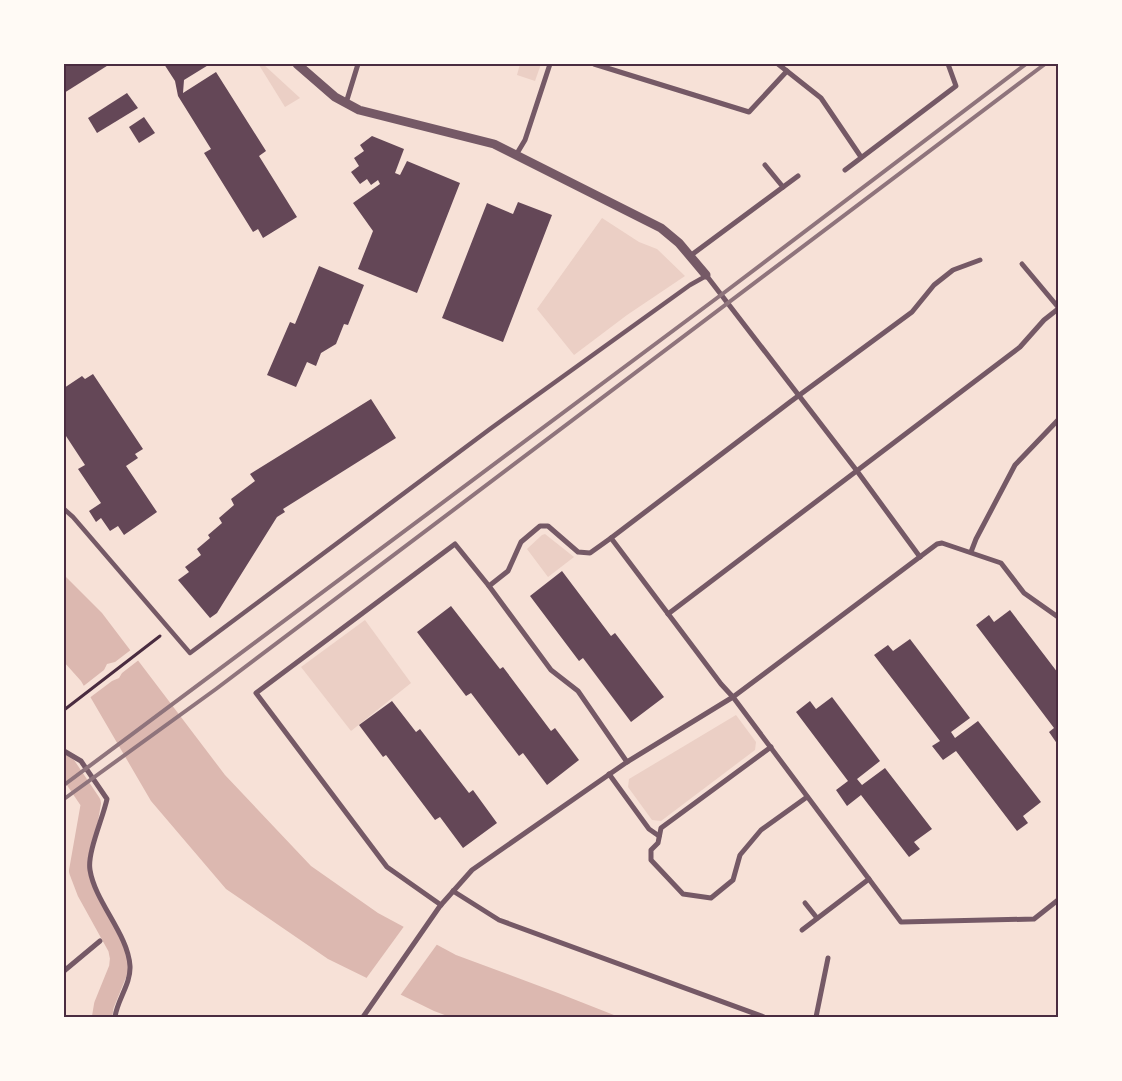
<svg xmlns="http://www.w3.org/2000/svg" width="1122" height="1081" font-family="Rubik,sans-serif">
<style>
.green{fill:#ebcfc5}
.water{fill:#dcb8b0}
.pier{fill:#f7e1d7}
.lines{fill:none;stroke-linecap:round;stroke-linejoin:round}
.canal{stroke:#dcb8b0;stroke-width:20}
.building{fill:#644757}
.path{stroke:#4a2c40;stroke-width:3}
.pedestrian{stroke:#755966;stroke-width:4.5}
.minor{stroke:#755966;stroke-width:5}
.tertiary{stroke:#755966;stroke-width:9}
.rail{stroke:#8f747c;stroke-width:4}
.neatline{fill:none;stroke:#4a2c40;stroke-width:2}
</style>
<rect width="100%" height="100%" fill="#f7e1d7"/>
<!-- green -->
<g class="green">
<path d="M 263,64 L 300,98 L 285,107 L 259,65 Z"/>
<path d="M 520,64 L 541,64 L 535,81 L 517,75 Z"/>
<path d="M 602,218 L 639,242 L 657,249 L 685,276 L 627,315 L 574,355 L 537,309 Z"/>
<path d="M 545,534 L 574,557 L 548,577 L 527,549 L 542,535 Z"/>
<path d="M 365,620 L 411,683 L 351,731 L 301,667 Z"/>
<path d="M 736,715 L 756,742 L 755,750 L 661,821 L 652,820 L 628,787 L 629,779 Z"/>
</g>
<!-- water -->
<path class="water" d="M 64,575 L 102,613 L 225,775 L 311,866 L 378,913 L 456,955 L 558,993 L 619,1017 L 450,1017 L 434,1011 L 328,959 L 226,889 L 151,801 L 81,681 L 64,662 Z"/>
<!-- pier -->
<g class="pier">
<path d="M 132,649 L 140,659 L 122,673 L 119,678 L 112,681 L 88,699 L 81,688 L 104,670 L 107,664 L 115,662 Z"/>
<path d="M 405,925 L 438,943 L 399,997 L 365,980 Z"/>
</g>
<g class="lines">
<!-- canal -->
<path class="canal" d="M 64,763 L 91,803 L 79,871 L 87,892 L 118,948 L 120,958 L 119,968 L 104,1005 L 102,1017"/>
</g>
<!-- building -->
<g class="building">
<path d="M 64,64 L 110,64 L 64,93 Z"/>
<path d="M 164,64 L 210,64 L 184,80 L 183,93 L 216,72 L 266,151 L 259,156 L 297,217 L 263,238 L 258,229 L 253,232 L 204,153 L 211,149 L 178,96 L 175,81 Z"/>
<path d="M 127,93 L 138,108 L 97,133 L 88,118 Z"/>
<path d="M 144,117 L 155,133 L 139,143 L 129,127 Z"/>
<path d="M 372,136 L 404,149 L 395,173 L 400,175 L 407,161 L 460,183 L 417,293 L 358,269 L 373,231 L 353,203 L 380,184 L 378,180 L 371,185 L 367,179 L 360,184 L 351,172 L 359,166 L 354,158 L 364,151 L 360,145 Z"/>
<path d="M 518,202 L 552,215 L 503,342 L 442,318 L 487,203 L 513,214 Z"/>
<path d="M 319,266 L 364,285 L 348,325 L 344,324 L 336,344 L 321,353 L 316,366 L 307,362 L 296,387 L 267,375 L 290,322 L 295,324 Z"/>
<path d="M 93,374 L 143,449 L 135,454 L 138,458 L 126,466 L 157,512 L 124,535 L 118,526 L 110,531 L 101,518 L 96,522 L 89,511 L 101,503 L 78,469 L 85,465 L 64,433 L 64,388 L 82,376 L 85,379 Z"/>
<path d="M 371,399 L 396,438 L 283,509 L 285,512 L 277,517 L 217,613 L 210,618 L 178,580 L 189,572 L 185,567 L 201,555 L 197,549 L 210,538 L 208,535 L 222,523 L 219,518 L 234,505 L 231,499 L 255,481 L 250,474 Z"/>
<path d="M 562,571 L 611,636 L 615,633 L 664,697 L 631,722 L 583,658 L 579,661 L 530,596 Z"/>
<path d="M 451,606 L 500,669 L 503,667 L 551,731 L 555,728 L 579,760 L 547,785 L 523,753 L 519,756 L 471,693 L 466,696 L 417,632 Z"/>
<path d="M 1010,610 L 1058,673 L 1058,745 L 1049,732 L 1054,728 L 976,625 L 989,615 L 994,622 Z"/>
<path d="M 910,639 L 970,718 L 951,732 L 955,738 L 978,721 L 1041,802 L 1023,816 L 1028,823 L 1017,831 L 956,751 L 943,760 L 932,746 L 940,741 L 874,655 L 888,645 L 893,651 Z"/>
<path d="M 832,697 L 880,761 L 857,779 L 862,785 L 885,768 L 932,829 L 914,842 L 920,849 L 909,857 L 861,795 L 847,806 L 836,790 L 848,781 L 796,712 L 810,701 L 816,709 Z"/>
<path d="M 392,701 L 416,732 L 420,729 L 469,793 L 473,790 L 497,823 L 463,848 L 440,817 L 435,820 L 386,755 L 383,757 L 359,725 Z"/>
</g>
<g class="lines">
<!-- path -->
<path class="path" d="M 64,710 L 160,636"/>
<!-- pedestrian -->
<path class="pedestrian" d="M 64,509 L 73,517 L 190,653 L 490,429 L 690,285 L 706,276"/>
<!-- minor -->
<g class="minor">
<path d="M 594,64 L 749,112 L 787,71"/>
<path d="M 778,64 L 821,98 L 861,157"/>
<path d="M 346,103 L 358,64"/>
<path d="M 516,155 L 525,140 L 550,64"/>
<path d="M 765,165 L 783,187"/>
<path d="M 845,170 L 956,86 L 948,64"/>
<path d="M 690,256 L 798,176"/>
<path d="M 1022,264 L 1058,307"/>
<path d="M 706,275 L 857,471 L 920,557"/>
<path d="M 611,538 L 790,402 L 912,312 L 934,285 L 953,270 L 980,260"/>
<path d="M 971,552 L 976,539 L 1015,465 L 1058,420"/>
<path d="M 489,586 L 508,571 L 521,542 L 540,526 L 548,526 L 578,552 L 590,553 L 611,538 L 721,684 L 733,697 L 901,922 L 1034,919 L 1058,900"/>
<path d="M 668,614 L 1020,347 L 1044,320 L 1058,309"/>
<path d="M 771,747 L 661,828 L 658,843 L 651,850 L 651,860 L 683,894 L 711,898 L 733,880 L 740,855 L 761,830 L 807,797"/>
<path d="M 64,751 L 81,761 L 107,799 C 103,818 87,853 90,870 C 95,902 128,934 130,966 C 131,984 117,1000 115,1017"/>
<path d="M 609,774 L 649,829 L 659,836"/>
<path d="M 453,891 L 499,920 L 764,1017"/>
<path d="M 805,903 L 817,918"/>
<path d="M 441,905 L 387,867 L 256,693 L 455,544 L 489,586 L 551,670 L 578,691 L 627,762"/>
<path d="M 802,930 L 869,879"/>
<path d="M 64,971 L 100,941"/>
<path d="M 363,1017 L 440,906 L 472,870 L 627,762 L 733,697 L 937,544 L 942,543 L 1001,563 L 1024,593 L 1058,617"/>
<path d="M 816,1017 L 828,958"/>
</g>
<!-- tertiary -->
<path class="tertiary" d="M 297,64 L 335,97 L 359,110 L 494,144 L 661,228 L 679,243 L 706,275"/>
<!-- rail -->
<g class="rail">
<path d="M 64,785 L 721,295 L 1026,64"/>
<path d="M 64,799 L 216,689 L 1045,64"/>
</g>
</g>
<!-- border -->
<rect width="1122" height="1081" fill="none" stroke="#fffaf5" stroke-width="130"/>
<rect x="65" y="65" width="992" height="951" class="neatline"/>
</svg>
